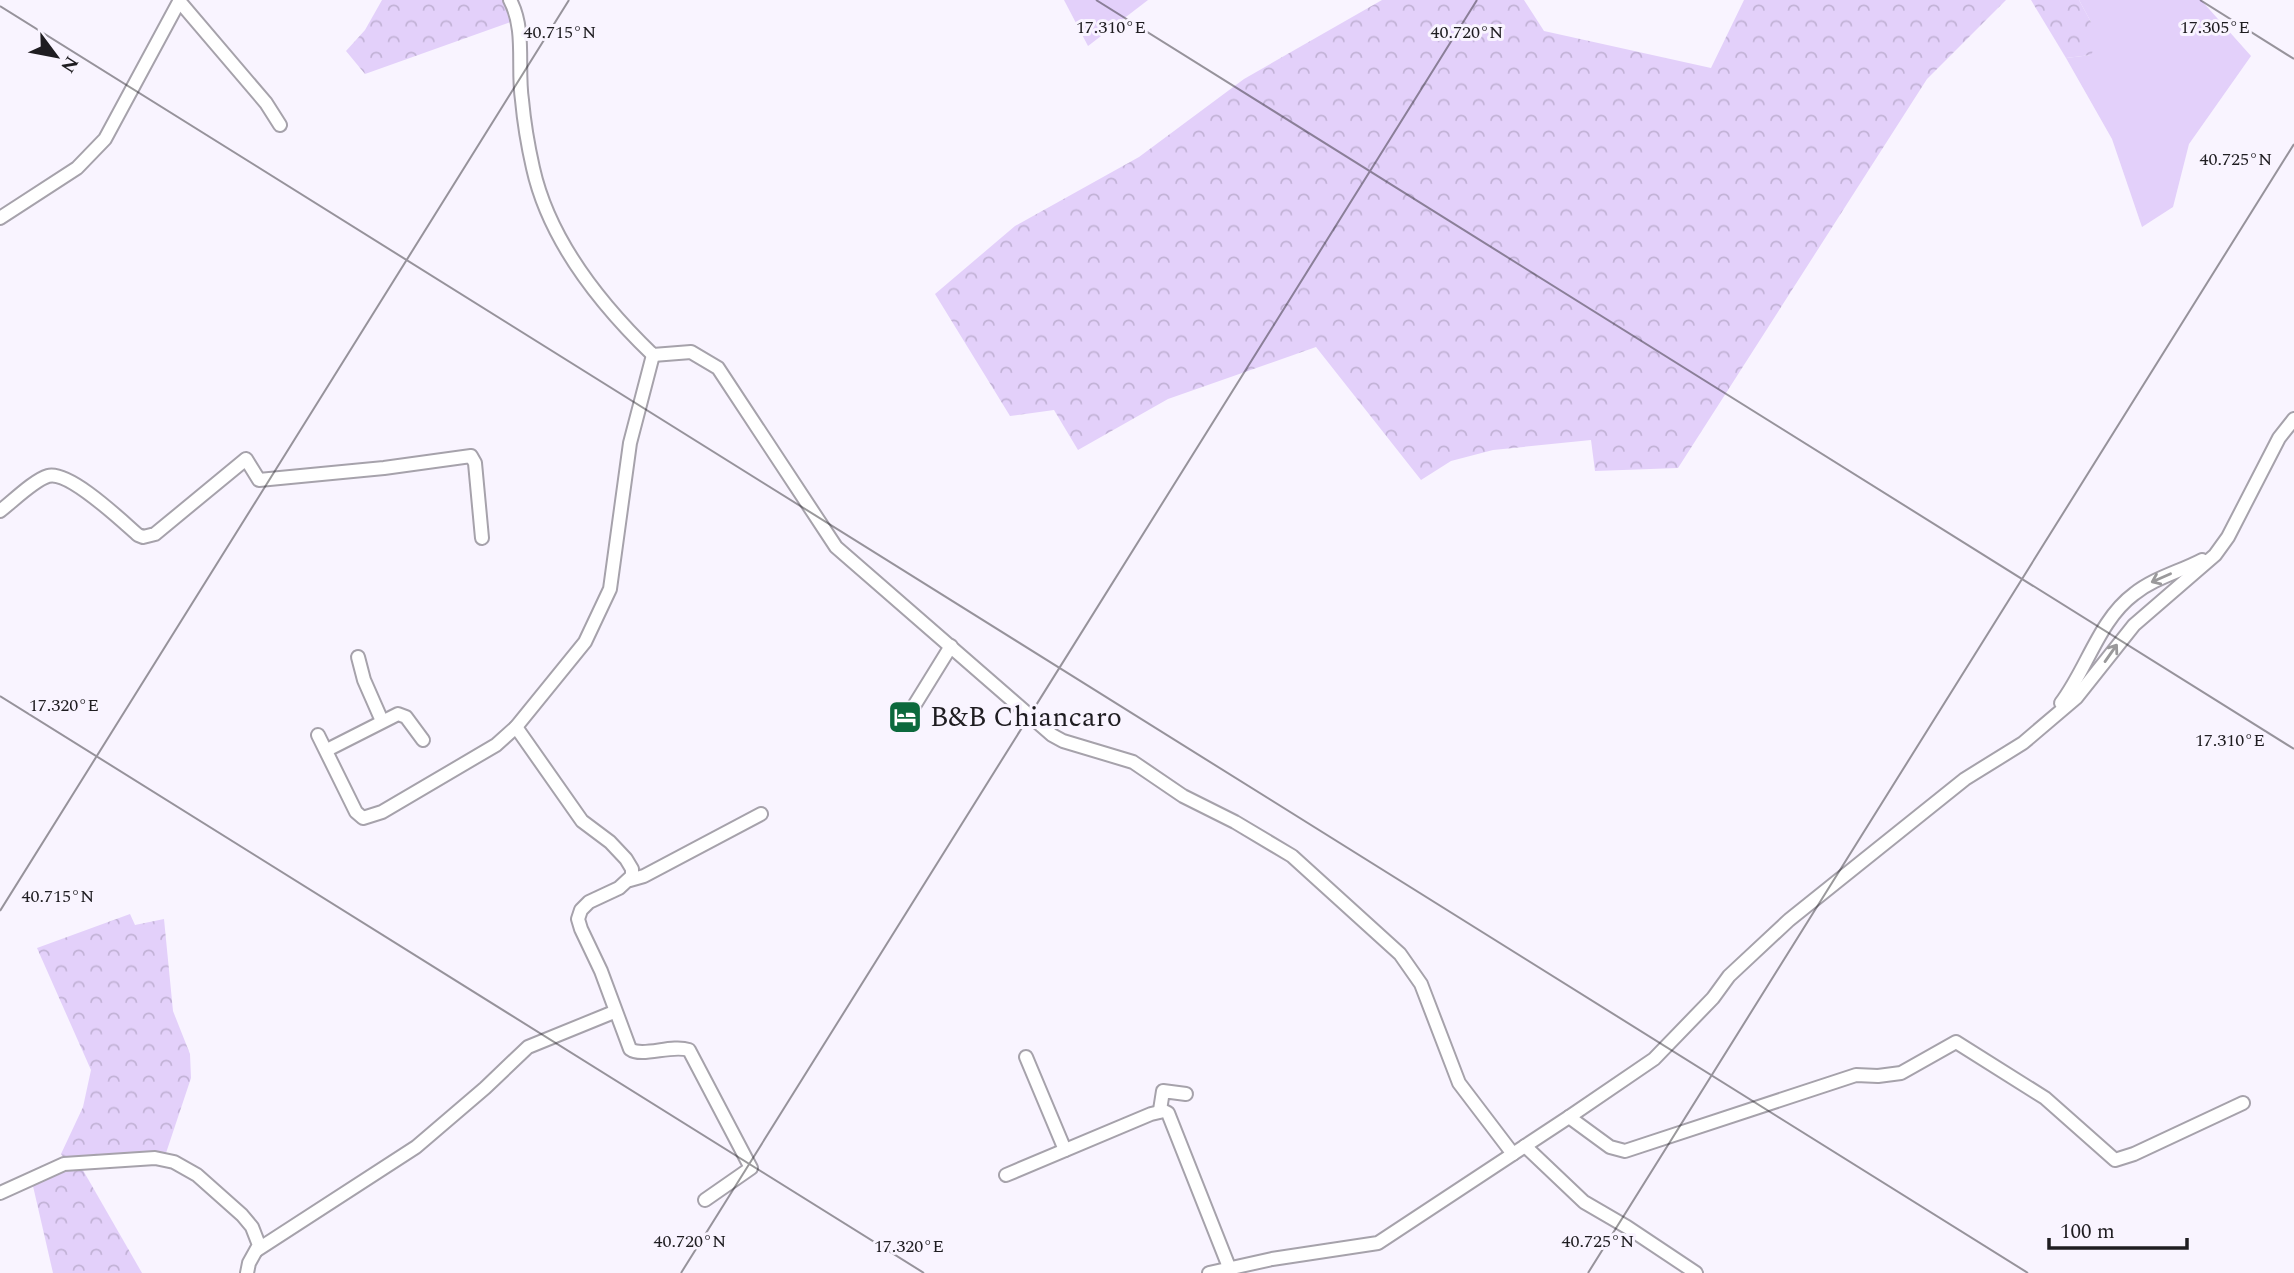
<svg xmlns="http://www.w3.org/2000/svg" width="2294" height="1273" font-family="Spectral,serif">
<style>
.grass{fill:#e3d0fa}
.forest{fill:url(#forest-crowns)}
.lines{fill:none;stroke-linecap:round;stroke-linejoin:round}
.minor-casing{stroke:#a6a2ab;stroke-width:16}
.minor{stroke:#fff;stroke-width:12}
.oneway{stroke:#9a999b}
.ticks{fill:none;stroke:#1f1d21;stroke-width:2;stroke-opacity:0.45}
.labels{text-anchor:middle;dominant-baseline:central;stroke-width:6;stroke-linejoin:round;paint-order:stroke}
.poi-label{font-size:28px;fill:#1f1d21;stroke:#f9f4ff;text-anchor:start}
.ticks-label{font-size:18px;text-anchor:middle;fill:#1f1d21;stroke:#f9f4ff;stroke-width:6;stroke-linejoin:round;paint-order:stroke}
</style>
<defs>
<pattern id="forest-crowns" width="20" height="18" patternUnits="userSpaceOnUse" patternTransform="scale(1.75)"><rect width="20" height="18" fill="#e3d0fa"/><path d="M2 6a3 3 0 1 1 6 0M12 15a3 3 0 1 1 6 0" fill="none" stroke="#c2b2d6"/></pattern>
</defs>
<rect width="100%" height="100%" fill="#f9f4ff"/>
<!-- grass -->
<g class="grass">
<path d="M 1064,0 L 1148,0 L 1088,46 Z"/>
<path d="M 2079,0 L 2201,0 L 2251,56 L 2189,144 L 2173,207 L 2142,227 L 2112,139 L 2066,58 L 2091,55 L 2091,22 Z"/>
</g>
<!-- forest -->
<g class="forest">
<path d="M 382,0 L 504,0 L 516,20 L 365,74 L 346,51 L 365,30 Z"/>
<path d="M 1382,0 L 1524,0 L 1544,31 L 1711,68 L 1744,0 L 2006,0 L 1927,79 L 1678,468 L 1595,471 L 1591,440 L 1493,450 L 1451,461 L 1421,480 L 1316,347 L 1168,399 L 1078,450 L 1054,410 L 1010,416 L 935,294 L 1015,226 L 1139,157 L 1244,79 Z"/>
<path d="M 2031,0 L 2079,0 L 2091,22 L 2097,43 L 2091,55 L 2066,58 Z"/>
<path d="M 130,914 L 135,925 L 164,919 L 173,1011 L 190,1054 L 191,1078 L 166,1153 L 66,1161 L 61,1154 L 83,1107 L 91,1070 L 37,948 Z"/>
<path d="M 80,1165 L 142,1273 L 53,1273 L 33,1186 Z"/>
</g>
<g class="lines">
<!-- minor casing -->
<g class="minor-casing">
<g id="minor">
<path d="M 510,0 C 526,30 517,67 522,100 C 524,122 528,146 533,168 C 549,240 601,305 653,355 L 691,352 L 718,368 L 836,547 L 1052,735 L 1063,741 L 1133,762 L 1183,796 L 1235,822 L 1292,856 L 1400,954 L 1421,984 L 1459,1083 L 1513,1154"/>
<path d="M 180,2 L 266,103 L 280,125"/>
<path d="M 0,218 L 77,168 L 105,139 L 180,0"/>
<path d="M 0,511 C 12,502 34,480 48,476 C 69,470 122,521 138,535 L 143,537 L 155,534 L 246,459 L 259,480 L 384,468 L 471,456 L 475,463 L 482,538"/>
<path d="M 358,657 L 364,680 L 382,721"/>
<path d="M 2061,703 C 2087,669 2099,620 2134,594 C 2154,578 2179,572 2202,560"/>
<path d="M 909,714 L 951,646"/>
<path d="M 516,727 L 582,821 L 610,842 L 626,859 L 632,869 L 632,876 L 619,888 L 589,902 L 581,910 L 578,919 L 581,929 L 601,971 L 630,1049 C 642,1058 671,1044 689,1050 L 751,1168 L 705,1200"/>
<path d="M 318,735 L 356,812 L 363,818 L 382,812 L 496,745 L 516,727 L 585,642 L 610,589 L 630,443 L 653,355"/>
<path d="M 327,750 L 398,714 L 406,717 L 423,740"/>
<path d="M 630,880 L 644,876 L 761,814"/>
<path d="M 1026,1057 L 1065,1150"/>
<path d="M 1160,1110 L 1163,1091 L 1186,1094"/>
<path d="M 1569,1117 L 1610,1147 L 1625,1151 L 1856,1075 L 1878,1076 L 1901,1073 L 1956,1042 L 2045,1098 L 2115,1160 L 2134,1154 L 2243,1103"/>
<path d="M 1525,1146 L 1584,1202 L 1627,1227 L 1696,1273"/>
<path d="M 1006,1175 L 1151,1114 L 1164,1111 L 1168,1113 L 1229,1267"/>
<path d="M 0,1193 L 64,1164 L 155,1158 L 174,1162 L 197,1175 L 242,1215 L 252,1227 L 259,1245 L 249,1263 L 247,1273"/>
<path d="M 257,1250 L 416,1147 L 485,1088 L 528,1047 L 614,1012"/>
<path d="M 1209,1273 L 1272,1259 L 1378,1243 L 1569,1117 L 1654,1059 L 1713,998 L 1729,976 L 1789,920 L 1965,779 L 2023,743 L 2076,698 L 2134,625 L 2215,555 L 2228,537 L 2279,438 L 2294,419"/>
</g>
</g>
<!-- minor -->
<use href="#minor" class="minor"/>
</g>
<!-- one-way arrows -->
<defs><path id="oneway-shaft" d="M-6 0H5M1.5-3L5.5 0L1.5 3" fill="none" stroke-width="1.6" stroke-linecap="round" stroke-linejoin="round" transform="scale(1.75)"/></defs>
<g class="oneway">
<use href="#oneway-shaft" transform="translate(2161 578) rotate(156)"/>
<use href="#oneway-shaft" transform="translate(2111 653) rotate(-55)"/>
</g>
<!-- ticks -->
<path class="ticks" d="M 1096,0 L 2294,749M 2200,0 L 2294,59M 0,6 L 2028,1273M 0,696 L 924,1273M 0,911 L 569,0M 681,1273 L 1477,0M 1588,1273 L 2294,144"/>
<!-- icons -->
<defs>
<g id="hotel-square" transform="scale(1.75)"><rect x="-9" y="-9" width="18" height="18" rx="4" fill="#0c693d" stroke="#f9f4ff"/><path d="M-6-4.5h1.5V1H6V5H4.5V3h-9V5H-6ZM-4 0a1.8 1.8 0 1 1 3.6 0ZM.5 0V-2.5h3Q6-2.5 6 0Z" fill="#fff"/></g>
</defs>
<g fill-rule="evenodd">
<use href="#hotel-square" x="905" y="717"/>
</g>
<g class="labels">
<!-- poi labels -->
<g class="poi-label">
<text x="930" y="717">B&amp;B Chiancaro</text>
</g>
</g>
<g class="ticks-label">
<text x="2215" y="33">17.305°E</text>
<text x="1111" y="33">17.310°E</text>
<text x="560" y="38">40.715°N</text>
<text x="1467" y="38">40.720°N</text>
<text x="2236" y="165">40.725°N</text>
<text x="64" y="711">17.320°E</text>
<text x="2230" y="746">17.310°E</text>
<text x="58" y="902">40.715°N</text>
<text x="690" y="1247">40.720°N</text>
<text x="1598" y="1247">40.725°N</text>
<text x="909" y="1252">17.320°E</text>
</g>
<!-- north arrow -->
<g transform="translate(56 56) rotate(122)" stroke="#f9f4ff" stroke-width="5" paint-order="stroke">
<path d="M0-5L12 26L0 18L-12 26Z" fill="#1f1d21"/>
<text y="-10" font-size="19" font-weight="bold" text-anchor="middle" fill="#1f1d21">N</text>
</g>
<!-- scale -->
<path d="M2049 1238v10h138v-10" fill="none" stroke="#1f1d21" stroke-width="3.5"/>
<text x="2060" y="1238" font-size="21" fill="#1f1d21" stroke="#f9f4ff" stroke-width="5" paint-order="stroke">100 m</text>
</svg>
